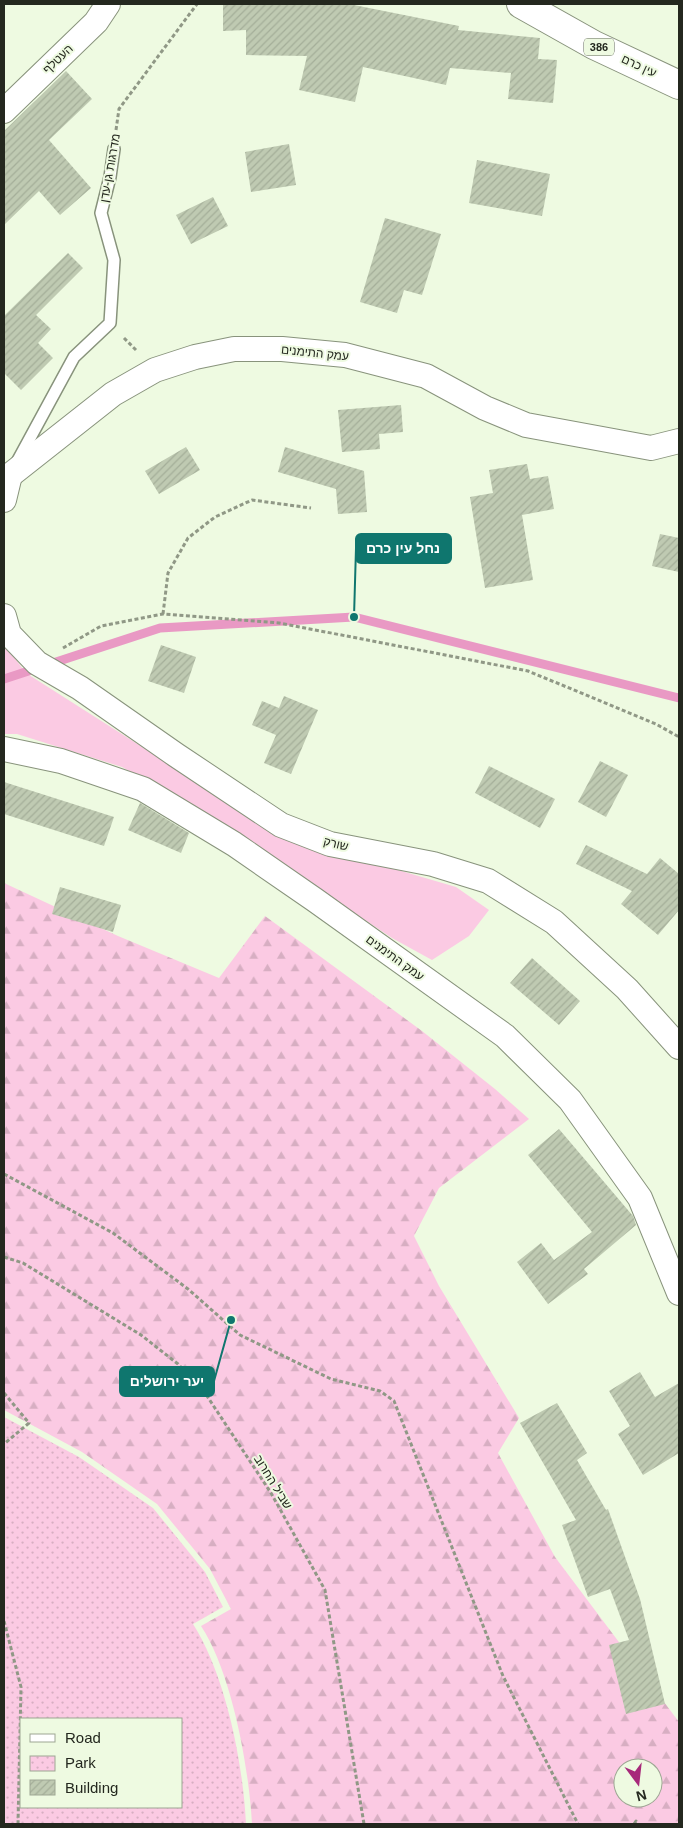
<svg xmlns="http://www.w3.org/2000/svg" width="683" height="1828" font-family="Arial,Heebo,sans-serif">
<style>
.grass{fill:#fbcae3}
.forest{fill:url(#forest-firs);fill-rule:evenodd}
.park{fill:url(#park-dots);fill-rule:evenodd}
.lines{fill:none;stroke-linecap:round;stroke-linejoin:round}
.stream{stroke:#e999c4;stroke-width:9}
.building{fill:url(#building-hatch)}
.service-casing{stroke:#88937c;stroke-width:14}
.minor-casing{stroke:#88937c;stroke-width:26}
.primary-casing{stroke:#88937c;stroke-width:30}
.path{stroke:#909886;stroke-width:3;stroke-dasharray:4 2.5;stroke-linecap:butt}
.service{stroke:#fff;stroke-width:11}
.minor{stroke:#fff;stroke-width:24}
.primary{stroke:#fff;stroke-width:28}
.labels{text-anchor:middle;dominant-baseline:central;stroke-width:4;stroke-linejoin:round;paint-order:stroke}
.shield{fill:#eefae1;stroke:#616759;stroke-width:1}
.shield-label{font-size:11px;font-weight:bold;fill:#24281f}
.street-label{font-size:12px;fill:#24281f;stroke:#eefae1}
.leader{fill:none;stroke:#0f766e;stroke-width:2}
.callout-dot{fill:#0f766e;stroke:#eefae1;stroke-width:2}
.callout{fill:#0f766e;stroke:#0f766e;stroke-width:2}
.callout-label{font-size:14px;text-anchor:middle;font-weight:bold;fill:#fff}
</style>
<defs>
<pattern id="forest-firs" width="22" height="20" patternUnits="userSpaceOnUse" patternTransform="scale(1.25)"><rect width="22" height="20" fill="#fbcae3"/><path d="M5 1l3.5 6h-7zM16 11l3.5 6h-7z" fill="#d7aec2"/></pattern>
<pattern id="park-dots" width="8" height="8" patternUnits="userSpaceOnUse" patternTransform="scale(1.25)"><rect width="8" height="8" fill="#fbcae3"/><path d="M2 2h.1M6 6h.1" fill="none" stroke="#d7aec2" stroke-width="1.8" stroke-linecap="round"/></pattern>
<pattern id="building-hatch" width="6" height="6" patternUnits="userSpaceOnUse" patternTransform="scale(1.25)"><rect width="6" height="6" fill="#bfcab2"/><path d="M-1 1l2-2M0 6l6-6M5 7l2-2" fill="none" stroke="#a4ae99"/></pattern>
</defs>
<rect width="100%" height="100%" fill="#eefae1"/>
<!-- grass -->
<path class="grass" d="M 4,644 L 26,673 L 282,836 L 456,887 L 489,910 L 469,936 L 432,960 L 392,938 L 199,810 L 122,767 L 17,734 L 4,734 Z"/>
<!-- forest -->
<path class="forest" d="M 4,883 L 118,936 L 219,978 L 265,916 L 422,1031 L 495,1089 L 529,1119 L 439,1188 L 414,1236 L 439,1286 L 519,1418 L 498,1453 L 555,1557 L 679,1722 L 679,1824 L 252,1824 C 249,1768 232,1673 201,1626 L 231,1609 L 210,1569 L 157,1504 L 82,1452 L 4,1410 ZM 623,1768 L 653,1768 L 653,1798 L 623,1798 Z"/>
<!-- park -->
<path class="park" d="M 4,1417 L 79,1457 L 153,1508 L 205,1572 L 223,1607 L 193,1624 C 226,1676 243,1763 246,1824 L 4,1824 ZM 21,1719 L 181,1719 L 181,1807 L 21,1807 Z"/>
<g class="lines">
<!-- stream -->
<path class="stream" d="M 4,679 L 160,628 L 354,617 L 679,698"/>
</g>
<!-- building -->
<g class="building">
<path d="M 223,4 L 349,4 L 459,26 L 458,30 L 540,38 L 538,59 L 557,60 L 553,103 L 508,99 L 511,73 L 450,68 L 446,85 L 363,67 L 355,102 L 299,90 L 307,56 L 246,55 L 246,30 L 223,31 Z"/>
<path d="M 66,71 L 92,99 L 49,140 L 91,188 L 60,215 L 39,191 L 4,225 L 4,131 Z"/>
<path d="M 289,144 L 296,185 L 251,192 L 245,152 Z"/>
<path d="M 477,160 L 550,174 L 542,216 L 469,203 Z"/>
<path d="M 213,197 L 228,226 L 191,244 L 176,215 Z"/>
<path d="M 385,218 L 441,234 L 422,295 L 404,290 L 397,313 L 360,302 Z"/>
<path d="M 68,253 L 83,268 L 36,315 L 51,329 L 38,343 L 53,358 L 21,390 L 4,373 L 4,316 Z"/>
<path d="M 401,405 L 403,432 L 379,434 L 380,449 L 342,452 L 338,410 Z"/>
<path d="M 186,447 L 200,470 L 159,494 L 145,471 Z"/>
<path d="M 285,447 L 364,471 L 367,512 L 338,514 L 336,489 L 278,472 Z"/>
<path d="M 527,464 L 530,479 L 548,476 L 554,509 L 522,515 L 533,580 L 485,588 L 470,497 L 493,493 L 489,470 Z"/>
<path d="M 660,534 L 679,538 L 679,572 L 652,566 Z"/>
<path d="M 161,645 L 196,657 L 184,693 L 148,681 Z"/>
<path d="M 284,696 L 318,710 L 291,774 L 264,763 L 276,735 L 252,725 L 262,701 L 279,708 Z"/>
<path d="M 600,761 L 628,775 L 606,817 L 578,802 Z"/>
<path d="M 489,766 L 555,799 L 540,828 L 475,793 Z"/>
<path d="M 4,782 L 114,817 L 104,846 L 4,814 Z"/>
<path d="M 140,803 L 189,833 L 181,853 L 128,830 Z"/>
<path d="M 586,845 L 647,874 L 660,858 L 679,874 L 679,910 L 658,935 L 621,904 L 632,891 L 576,864 Z"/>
<path d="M 60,887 L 121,905 L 113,932 L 52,914 Z"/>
<path d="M 532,958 L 580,1001 L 559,1025 L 510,983 Z"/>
<path d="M 559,1129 L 633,1216 L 636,1225 L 584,1269 L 588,1274 L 548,1304 L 517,1262 L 541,1243 L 554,1260 L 592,1232 L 528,1155 Z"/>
<path d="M 640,1372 L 655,1397 L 679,1383 L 679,1453 L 643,1475 L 618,1434 L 630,1426 L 609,1391 Z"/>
<path d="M 557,1403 L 587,1453 L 577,1460 L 606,1510 L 608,1509 L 640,1599 L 665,1704 L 626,1714 L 609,1645 L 629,1640 L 610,1589 L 588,1597 L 562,1525 L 576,1520 L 520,1423 Z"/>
</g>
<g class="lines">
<!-- service casing -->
<g class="service-casing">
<path id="service" d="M 17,462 L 74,357 L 110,323 L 114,260 L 101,213 L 110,177 L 114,149"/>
</g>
<!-- minor casing -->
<g class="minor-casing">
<g id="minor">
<path d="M 4,111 L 96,22 L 108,4"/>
<path d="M 4,480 L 113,394 L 155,370 L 195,357 L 234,349 L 282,349 L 345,355 L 426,376 L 485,408 L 526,425 L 651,448 L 679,441"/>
<path d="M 4,500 L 10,475"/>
<path d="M 4,616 L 9,634 L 37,663 L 80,688 L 176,755 L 281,825 L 330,844 L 433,864 L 488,881 L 554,922 L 627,989 L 679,1047"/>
<path d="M 4,749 L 61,761 L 143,789 L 234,844 L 315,900 L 505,1036 L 570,1100 L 640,1198 L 679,1293"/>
</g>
</g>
<!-- primary casing -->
<g class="primary-casing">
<path id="primary" d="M 521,4 L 594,45 L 679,85"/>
</g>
<!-- path -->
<g class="path">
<path d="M 116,130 L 119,109 L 197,4"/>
<path d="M 124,338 L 136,350"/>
<path d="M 163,614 L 168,573 L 188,538 L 215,517 L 252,500 L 311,508"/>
<path d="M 63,648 L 101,626 L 163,614 L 279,623 L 528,671 L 656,724 L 679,737"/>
<path d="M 4,1174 L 113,1233 L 188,1289 L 240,1335 L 331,1379 L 380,1391 L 394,1401 L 503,1676 L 578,1824"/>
<path d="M 4,1257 L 23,1263 L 141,1335 L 178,1364 L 207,1396 L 271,1493 L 325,1590 L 364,1824"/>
<path d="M 4,1393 L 29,1423 L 4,1444"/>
<path d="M 4,1621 L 21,1687 L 18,1824"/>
<path d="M 634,1824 L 636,1821 L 637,1824"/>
</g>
<!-- service -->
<use href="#service" class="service"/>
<!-- minor -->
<use href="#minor" class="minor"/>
<!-- primary -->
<use href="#primary" class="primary"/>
</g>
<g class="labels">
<!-- shield labels -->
<rect class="shield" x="584" y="38.5" width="30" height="17" rx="4"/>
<g class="shield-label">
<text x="599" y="47">386</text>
</g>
<!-- street labels -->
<g class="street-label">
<text transform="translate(58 59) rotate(-44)">העטלף</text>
<text transform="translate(639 66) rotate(25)">עין כרם</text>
<text transform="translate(110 168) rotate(-80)">מדרגות גן-עדן</text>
<text transform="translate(315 353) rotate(6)">עמק התימנים</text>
<text transform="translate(336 844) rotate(14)">שורק</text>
<text transform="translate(395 958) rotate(36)">עמק התימנים</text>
<text transform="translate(273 1482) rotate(58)">שביל החרוב</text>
</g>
</g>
<!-- callouts -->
<path class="leader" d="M354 617L356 548M231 1320L214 1381"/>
<g class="callout-dot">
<circle cx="354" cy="617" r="5"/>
<circle cx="231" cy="1320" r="5"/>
</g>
<g class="callout">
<rect x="356" y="534" width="95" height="29" rx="5"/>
<rect x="120" y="1367" width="94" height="29" rx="5"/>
</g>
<g class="callout-label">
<text x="403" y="553">נחל עין כרם</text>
<text x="167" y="1386">יער ירושלים</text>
</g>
<!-- border -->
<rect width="683" height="1828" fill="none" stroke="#24281f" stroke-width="10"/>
<!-- legend -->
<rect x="20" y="1718" width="162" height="90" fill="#eefae1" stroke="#9da693"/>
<rect x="30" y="1734" width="25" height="8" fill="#ffffff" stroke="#9da693"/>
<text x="65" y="1743" font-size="15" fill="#24281f">Road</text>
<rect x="30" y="1756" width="25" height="15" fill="url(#park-dots)" stroke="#9da693"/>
<text x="65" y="1768" font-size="15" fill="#24281f">Park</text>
<rect x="30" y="1780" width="25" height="15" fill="url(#building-hatch)" stroke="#9da693"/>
<text x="65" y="1793" font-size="15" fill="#24281f">Building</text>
<!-- north arrow -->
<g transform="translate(638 1783) rotate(165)"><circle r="24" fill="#eefae1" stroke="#9da693"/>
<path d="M0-4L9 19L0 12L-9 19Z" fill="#a7297a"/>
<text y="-8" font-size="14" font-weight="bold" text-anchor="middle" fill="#24281f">N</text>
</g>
</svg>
